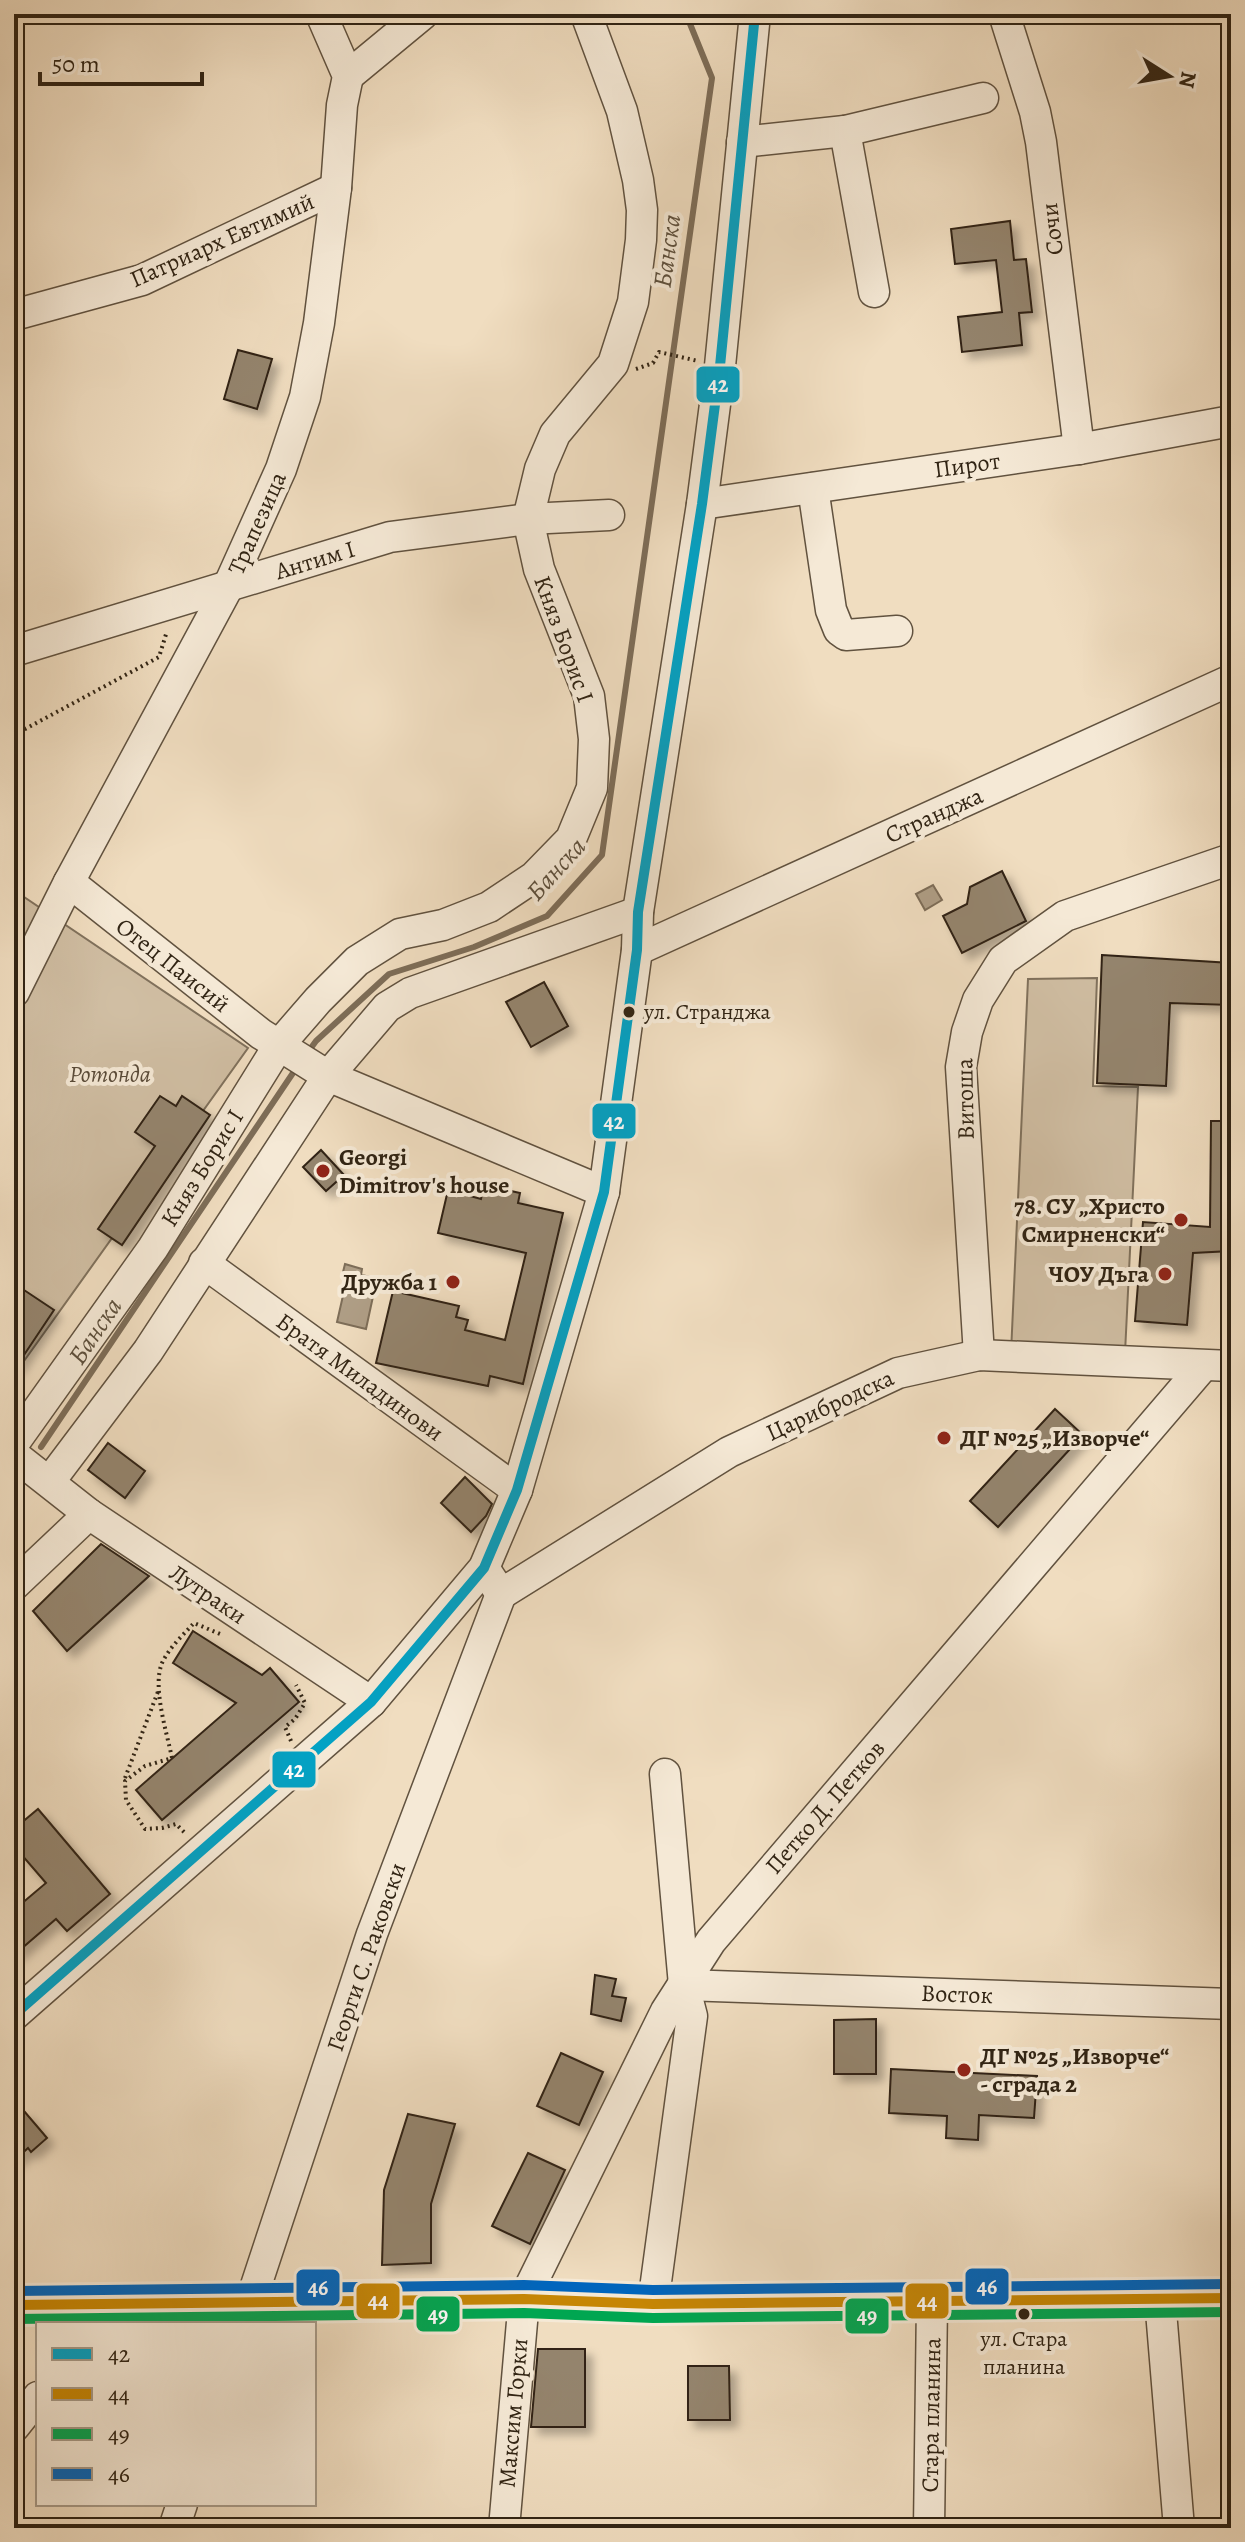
<svg xmlns="http://www.w3.org/2000/svg" width="1245" height="2542" font-family="Alegreya,serif">
<style>
.green{fill:#d0bea3;stroke:#80715c;stroke-width:2}
.water{fill:#af9e86;stroke:#7d6d58;stroke-width:2}
.lines{fill:none;stroke-linecap:round;stroke-linejoin:round}
.stream{stroke:#7d6d58;stroke-width:6}
.building{fill:#94846d;stroke:#312414;stroke-width:2;filter:url(#shadow)}
.minor-casing{stroke:#61523f;stroke-width:33}
.path{stroke:#312414;stroke-width:4;stroke-dasharray:2 4;stroke-linecap:butt}
.minor{stroke:#f5e9d6;stroke-width:30}
.bus-1-casing{stroke:#f5e9d6;stroke-width:16}
.bus-2-casing{stroke:#f5e9d6;stroke-width:16}
.bus-3-casing{stroke:#f5e9d6;stroke-width:16}
.bus-4-casing{stroke:#f5e9d6;stroke-width:16}
.bus-1{stroke:#02a2c5;stroke-width:10}
.bus-2{stroke:#c68605;stroke-width:10}
.bus-3{stroke:#00a651;stroke-width:10}
.bus-4{stroke:#0065bd;stroke-width:10}
.bus-dot{fill:#312414;stroke:#f5e9d6;stroke-width:3}
.poi-dot{fill:#8f2418;stroke:#f5e9d6;stroke-width:3}
.labels{text-anchor:middle;dominant-baseline:central;stroke-width:8;stroke-linejoin:round;paint-order:stroke}
.bus-label{font-size:22px;fill:#312414;stroke:#f5e9d6;text-anchor:start}
.street-label{font-size:24px;fill:#312414;stroke:#f5e9d6}
.park-label{font-size:24px;font-style:italic;fill:#594a38;stroke:#f5e9d6}
.poi-label{font-size:24px;font-weight:bold;fill:#312414;stroke:#f5e9d6;text-anchor:start}
.water-label{font-size:26px;font-style:italic;fill:#5d4f3c;stroke:#f5e9d6}
.line-badge{stroke:#f5e9d6;stroke-width:3}
.badge-label{font-size:22px;text-anchor:middle;font-weight:bold;fill:#fff}
</style>
<defs>
<filter id="shadow"><feDropShadow dx="7" dy="7" stdDeviation="4" flood-color="#0004"/></filter>
</defs>
<rect width="100%" height="100%" fill="#f0ddc0"/>
<filter id="stains"><feTurbulence type="fractalNoise" baseFrequency=".0025" numOctaves="4"/><feColorMatrix values="0 0 0 0 .2 0 0 0 0 .09 0 0 0 0 .02 0 0 0 .5 -.17"/></filter>
<radialGradient id="worn" r=".72"><stop offset=".6" stop-color="#630" stop-opacity="0"/><stop offset="1" stop-color="#630" stop-opacity=".3"/></radialGradient>
<!-- green -->
<g class="green">
<path d="M 14,897 L 24,897 L 248,1048 L 14,1375 Z"/>
<path d="M 1097,978 L 1093,1086 L 1138,1087 L 1125,1353 L 1011,1353 L 1028,979 Z"/>
</g>
<!-- water -->
<g class="water">
<path d="M 933,885 L 942,900 L 925,910 L 916,894 Z"/>
<path d="M 345,1264 L 362,1269 L 361,1275 L 377,1278 L 366,1329 L 337,1322 L 347,1278 L 342,1276 Z"/>
</g>
<g class="lines">
<!-- stream -->
<g class="stream">
<path d="M 308,1052 L 316,1041 L 389,974 L 474,947 L 547,916 L 602,855 L 712,78 L 686,14"/>
<path d="M 41,1447 L 297,1067"/>
</g>
</g>
<!-- building -->
<g class="building">
<path d="M 1010,221 L 1014,260 L 1026,259 L 1032,312 L 1019,313 L 1022,345 L 962,352 L 958,317 L 1002,312 L 996,260 L 955,264 L 951,229 Z"/>
<path d="M 238,350 L 272,359 L 257,409 L 224,399 Z"/>
<path d="M 1002,871 L 1026,921 L 962,953 L 943,916 L 967,904 L 970,887 Z"/>
<path d="M 1102,955 L 1231,963 L 1231,1005 L 1170,1003 L 1166,1086 L 1097,1083 Z"/>
<path d="M 544,982 L 568,1026 L 531,1047 L 506,1002 Z"/>
<path d="M 160,1096 L 176,1106 L 182,1096 L 210,1115 L 122,1245 L 98,1229 L 155,1146 L 135,1132 Z"/>
<path d="M 1211,1121 L 1231,1121 L 1231,1251 L 1193,1253 L 1187,1325 L 1135,1321 L 1143,1222 L 1210,1227 Z"/>
<path d="M 321,1150 L 344,1175 L 326,1191 L 303,1167 Z"/>
<path d="M 484,1185 L 520,1193 L 518,1203 L 563,1213 L 523,1384 L 490,1376 L 488,1386 L 376,1363 L 393,1291 L 459,1306 L 456,1317 L 468,1320 L 465,1330 L 505,1340 L 526,1253 L 438,1233 L 448,1190 L 481,1199 Z"/>
<path d="M 24,1290 L 54,1310 L 14,1370 L 14,1292 L 20,1296 Z"/>
<path d="M 1055,1409 L 1083,1435 L 998,1527 L 970,1501 Z"/>
<path d="M 108,1443 L 145,1471 L 125,1498 L 88,1470 Z"/>
<path d="M 465,1477 L 492,1504 L 486,1516 L 471,1532 L 441,1503 Z"/>
<path d="M 101,1544 L 149,1576 L 67,1651 L 33,1611 Z"/>
<path d="M 193,1631 L 262,1675 L 270,1668 L 299,1702 L 162,1820 L 136,1790 L 236,1703 L 173,1663 Z"/>
<path d="M 38,1809 L 110,1894 L 67,1931 L 56,1919 L 14,1955 L 14,1910 L 46,1883 L 14,1846 L 14,1829 Z"/>
<path d="M 595,1975 L 616,1979 L 612,1996 L 626,1998 L 621,2021 L 591,2014 Z"/>
<path d="M 876,2019 L 876,2074 L 834,2074 L 834,2020 Z"/>
<path d="M 561,2053 L 603,2072 L 579,2125 L 537,2106 Z"/>
<path d="M 891,2069 L 1037,2076 L 1034,2118 L 979,2115 L 978,2140 L 946,2138 L 947,2116 L 889,2113 Z"/>
<path d="M 24,2111 L 47,2138 L 31,2152 L 28,2148 L 14,2161 L 14,2120 Z"/>
<path d="M 408,2114 L 455,2124 L 431,2204 L 431,2263 L 382,2265 L 384,2190 Z"/>
<path d="M 528,2153 L 565,2170 L 530,2244 L 492,2226 Z"/>
<path d="M 538,2349 L 585,2349 L 585,2427 L 531,2427 Z"/>
<path d="M 688,2366 L 729,2366 L 730,2420 L 688,2420 Z"/>
</g>
<g class="lines">
<!-- minor casing -->
<g class="minor-casing">
<g id="minor">
<path d="M 1004,14 L 1035,112 L 1041,142 L 1079,449"/>
<path d="M 348,76 L 423,14"/>
<path d="M 845,131 L 874,292"/>
<path d="M 742,142 L 845,131 L 983,98"/>
<path d="M 14,315 L 142,280 L 336,188"/>
<path d="M 813,488 L 831,610 L 839,630 L 846,635 L 897,631"/>
<path d="M 702,504 L 1079,449 L 1231,421"/>
<path d="M 14,651 L 390,537 L 528,519 L 609,515"/>
<path d="M 69,882 L 261,1034 L 328,1076 L 604,1192"/>
<path d="M 637,950 L 1231,680"/>
<path d="M 14,992 L 69,882 L 228,587 L 281,469 L 305,397 L 319,323 L 336,188 L 342,105 L 348,76 L 321,14"/>
<path d="M 204,1263 L 517,1490"/>
<path d="M 979,1355 L 961,1067 L 967,1032 L 978,1000 L 1003,960 L 1065,916 L 1231,859"/>
<path d="M 14,1443 L 153,1248 L 279,1045 L 318,1000 L 357,961 L 400,934 L 443,925 L 489,907 L 534,877 L 571,839 L 592,788 L 594,739 L 589,696 L 539,569 L 528,519 L 540,469 L 555,434 L 613,364 L 633,302 L 641,240 L 642,210 L 638,180 L 622,111 L 586,14"/>
<path d="M 14,1455 L 89,1514 L 371,1702"/>
<path d="M 50,1481 L 148,1351 L 328,1076 L 387,1007 L 410,993 L 638,912"/>
<path d="M 484,1568 L 501,1594 L 729,1452 L 898,1373 L 979,1355 L 1231,1366"/>
<path d="M 14,1585 L 89,1514"/>
<path d="M 684,1985 L 1231,2004"/>
<path d="M 14,2015 L 371,1702 L 484,1568 L 517,1490 L 604,1192 L 637,950 L 638,912 L 702,504 L 720,366 L 755,14"/>
<path d="M 1160,2299 L 1179,2528"/>
<path d="M 653,2304 L 692,2016 L 684,1985 L 665,1774"/>
<path d="M 14,2305 L 250,2304 L 524,2299 L 653,2304 L 1231,2298"/>
<path d="M 244,2322 L 372,1934 L 501,1594"/>
<path d="M 14,2427 L 38,2397"/>
<path d="M 174,2528 L 182,2504"/>
<path d="M 504,2528 L 524,2299 L 666,2011 L 711,1941 L 1203,1366"/>
<path d="M 929,2528 L 932,2302"/>
</g>
</g>
<!-- path -->
<g class="path">
<path d="M 636,369 L 653,363 L 659,352 L 698,361"/>
<path d="M 14,735 L 159,657 L 167,631"/>
<path d="M 291,1741 L 285,1727 L 295,1719 L 305,1703 L 296,1685"/>
<path d="M 125,1778 L 159,1689"/>
<path d="M 184,1832 L 176,1824 L 162,1828 L 145,1829 L 126,1800 L 125,1781 L 145,1766 L 172,1758 C 167,1733 152,1687 162,1663 C 169,1648 183,1635 194,1623 L 220,1634"/>
</g>
<!-- minor -->
<use href="#minor" class="minor"/>
<!-- bus-1 casing -->
<g class="bus-1-casing">
<path id="bus-1" d="M 14,2015 L 371,1702 L 484,1568 L 517,1490 L 604,1192 L 637,950 L 638,912 L 702,504 L 720,366 L 755,14"/>
</g>
<!-- bus-2 casing -->
<g class="bus-2-casing">
<path id="bus-2" d="M 14,2305 L 524,2299 L 653,2304 L 1231,2298"/>
</g>
<!-- bus-3 casing -->
<g class="bus-3-casing">
<path id="bus-3" d="M 14,2319 L 524,2313 L 653,2318 L 1231,2312"/>
</g>
<!-- bus-4 casing -->
<g class="bus-4-casing">
<path id="bus-4" d="M 14,2291 L 524,2285 L 653,2290 L 1231,2284"/>
</g>
<!-- bus-1 -->
<use href="#bus-1" class="bus-1"/>
<!-- bus-2 -->
<use href="#bus-2" class="bus-2"/>
<!-- bus-3 -->
<use href="#bus-3" class="bus-3"/>
<!-- bus-4 -->
<use href="#bus-4" class="bus-4"/>
</g>
<!-- markers -->
<g class="bus-dot">
<circle cx="629" cy="1012" r="7"/>
<circle cx="1024" cy="2314" r="7"/>
</g>
<g class="poi-dot">
<circle cx="323" cy="1171" r="8"/>
<circle cx="1181" cy="1220" r="8"/>
<circle cx="1165" cy="1274" r="8"/>
<circle cx="453" cy="1282" r="8"/>
<circle cx="944" cy="1438" r="8"/>
<circle cx="964" cy="2070" r="8"/>
</g>
<g class="labels">
<!-- bus labels -->
<g class="bus-label">
<text x="644" y="1012">ул. Странджа</text>
<text x="1024" y="2339" text-anchor="middle">ул. Стара<tspan x="1024" dy="28">планина</tspan></text>
</g>
<!-- street labels -->
<g class="street-label">
<text transform="translate(1052 229) rotate(-97)">Сочи</text>
<text transform="translate(222 240) rotate(-24)">Патриарх Евтимий</text>
<text transform="translate(967 465) rotate(-8)">Пирот</text>
<text transform="translate(257 523) rotate(-66)">Трапезица</text>
<text transform="translate(315 560) rotate(-17)">Антим I</text>
<text transform="translate(564 639) rotate(70)">Княз Борис I</text>
<text transform="translate(934 815) rotate(-24)">Странджа</text>
<text transform="translate(173 965) rotate(38)">Отец Паисий</text>
<text transform="translate(965 1099) rotate(-91)">Витоша</text>
<text transform="translate(202 1168) rotate(-58)">Княз Борис I</text>
<text transform="translate(360 1377) rotate(36)">Братя Миладинови</text>
<text transform="translate(830 1405) rotate(-25)">Царибродска</text>
<text transform="translate(208 1594) rotate(34)">Лутраки</text>
<text transform="translate(825 1807) rotate(-49)">Петко Д. Петков</text>
<text transform="translate(366 1957) rotate(-71)">Георги С. Раковски</text>
<text transform="translate(957 1994) rotate(2)">Восток</text>
<text transform="translate(513 2413) rotate(-85)">Максим Горки</text>
<text transform="translate(931 2415) rotate(-89)">Стара планина</text>
</g>
<!-- park labels -->
<g class="park-label">
<text x="110" y="1074">Ротонда</text>
</g>
<!-- poi labels -->
<g class="poi-label">
<text x="339" y="1157">Georgi<tspan x="339" dy="28">Dimitrov's house</tspan></text>
<text x="1165" y="1206" text-anchor="end">78. СУ „Христо<tspan x="1165" dy="28">Смирненски“</tspan></text>
<text x="1149" y="1274" text-anchor="end">ЧОУ Дъга</text>
<text x="437" y="1282" text-anchor="end">Дружба 1</text>
<text x="960" y="1438">ДГ №25 „Изворче“</text>
<text x="980" y="2056">ДГ №25 „Изворче“<tspan x="980" dy="28">- сграда 2</tspan></text>
</g>
<!-- water labels -->
<g class="water-label">
<text transform="translate(667 251) rotate(-82)">Банска</text>
<text transform="translate(556 869) rotate(-48)">Банска</text>
<text transform="translate(95 1331) rotate(-56)">Банска</text>
</g>
</g>
<g class="line-badge">
<rect x="695" y="365" width="46" height="39" rx="8" fill="#02a2c5"/>
<rect x="591" y="1102" width="46" height="38" rx="8" fill="#02a2c5"/>
<rect x="271" y="1750" width="46" height="39" rx="8" fill="#02a2c5"/>
<rect x="964" y="2267" width="46" height="39" rx="8" fill="#0065bd"/>
<rect x="295" y="2268" width="46" height="39" rx="8" fill="#0065bd"/>
<rect x="355" y="2282" width="46" height="38" rx="8" fill="#c68605"/>
<rect x="904" y="2282" width="46" height="38" rx="8" fill="#c68605"/>
<rect x="415" y="2295" width="46" height="38" rx="8" fill="#00a651"/>
<rect x="844" y="2297" width="46" height="38" rx="8" fill="#00a651"/>
</g>
<g class="badge-label">
<text x="718" y="392">42</text>
<text x="614" y="1129">42</text>
<text x="294" y="1777">42</text>
<text x="987" y="2294">46</text>
<text x="318" y="2295">46</text>
<text x="378" y="2308">44</text>
<text x="927" y="2309">44</text>
<text x="438" y="2322">49</text>
<text x="867" y="2323">49</text>
</g>
<!-- margin -->
<rect width="1245" height="2542" fill="none" stroke="#f0ddc0" stroke-width="48"/>
<rect x="16" y="16" width="1213" height="2510" fill="none" stroke="#312414" stroke-width="4"/>
<rect x="24" y="24" width="1197" height="2494" fill="none" stroke="#312414" stroke-width="2"/>
<!-- legend -->
<rect x="36" y="2322" width="280" height="184" fill="#f5e9d6" stroke="#a79a88" stroke-width="2"/>
<rect x="52" y="2348" width="40" height="12" fill="#02a2c5" stroke="#a79a88" stroke-width="2"/>
<text x="108" y="2362" font-size="24" fill="#312414">42</text>
<rect x="52" y="2388" width="40" height="12" fill="#c68605" stroke="#a79a88" stroke-width="2"/>
<text x="108" y="2402" font-size="24" fill="#312414">44</text>
<rect x="52" y="2428" width="40" height="12" fill="#00a651" stroke="#a79a88" stroke-width="2"/>
<text x="108" y="2442" font-size="24" fill="#312414">49</text>
<rect x="52" y="2468" width="40" height="12" fill="#0065bd" stroke="#a79a88" stroke-width="2"/>
<text x="108" y="2482" font-size="24" fill="#312414">46</text>
<!-- north arrow -->
<g transform="translate(1169 76) rotate(101)" stroke="#f5e9d6" stroke-width="6" paint-order="stroke">
<path d="M0-6L14 30L0 20L-14 30Z" fill="#312414"/>
<text y="-12" font-size="22" font-weight="bold" text-anchor="middle" fill="#312414">N</text>
</g>
<!-- scale -->
<path d="M40 72v12h162v-12" fill="none" stroke="#312414" stroke-width="4"/>
<text x="52" y="72" font-size="24" fill="#312414" stroke="#f5e9d6" stroke-width="6" paint-order="stroke">50 m</text>
<rect width="100%" height="100%" filter="url(#stains)"/>
<rect width="100%" height="100%" fill="url(#worn)"/>
</svg>
